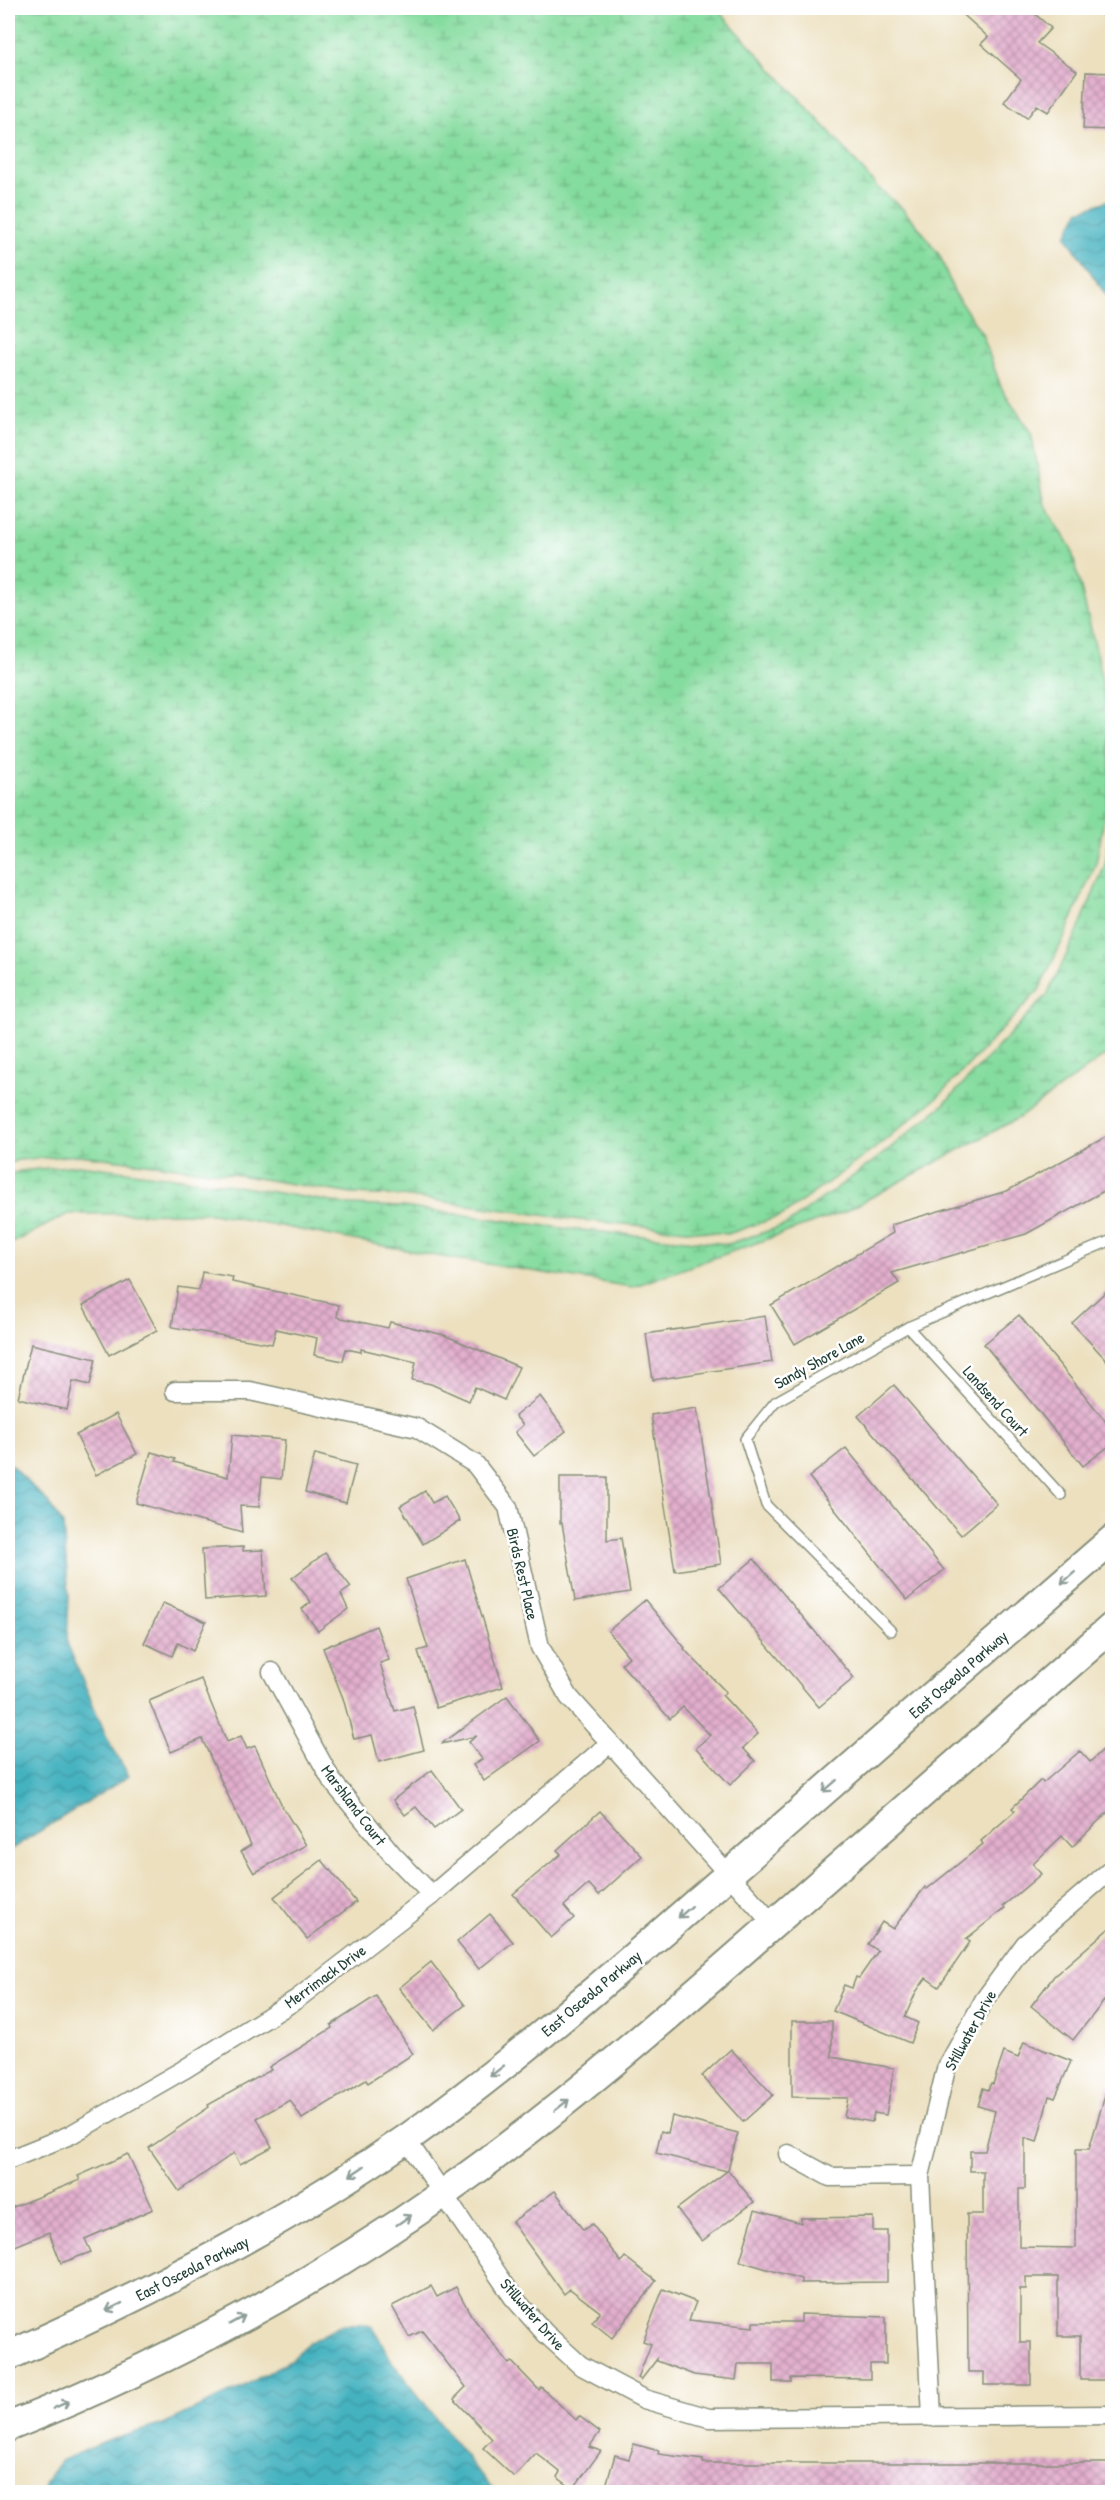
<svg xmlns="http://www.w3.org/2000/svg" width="1120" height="2500" font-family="'Patrick Hand',sans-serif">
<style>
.wetland{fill:url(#wetland-marsh);stroke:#528c6a;stroke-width:1.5}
.water{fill:url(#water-waves);stroke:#32787a;stroke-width:1.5}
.building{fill:url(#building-cross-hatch)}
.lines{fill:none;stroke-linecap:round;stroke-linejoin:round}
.lane-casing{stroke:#868e7a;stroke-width:12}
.street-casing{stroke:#868e7a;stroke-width:21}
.primary-casing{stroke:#868e7a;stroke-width:32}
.lane{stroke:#fff;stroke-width:9}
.street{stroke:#fff;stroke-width:18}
.primary{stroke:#fff;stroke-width:28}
.oneway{stroke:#8f9e9a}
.labels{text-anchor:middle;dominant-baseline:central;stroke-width:5;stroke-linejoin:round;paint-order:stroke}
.street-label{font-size:16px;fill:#1f3d34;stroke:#fff}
</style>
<defs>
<pattern id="wetland-marsh" width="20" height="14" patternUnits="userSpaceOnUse" patternTransform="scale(1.5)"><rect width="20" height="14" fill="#85dc9f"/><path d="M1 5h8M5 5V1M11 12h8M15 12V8" fill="none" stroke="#6cb482"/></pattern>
<pattern id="water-waves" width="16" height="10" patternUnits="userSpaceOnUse" patternTransform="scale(1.5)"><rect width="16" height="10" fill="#44b2c0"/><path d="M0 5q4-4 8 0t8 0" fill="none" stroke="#38929d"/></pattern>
<pattern id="building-cross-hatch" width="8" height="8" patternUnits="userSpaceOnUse" patternTransform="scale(1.5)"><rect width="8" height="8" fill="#e3afce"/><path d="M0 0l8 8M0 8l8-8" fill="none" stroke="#b790a8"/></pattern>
</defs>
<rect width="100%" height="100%" fill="#fff"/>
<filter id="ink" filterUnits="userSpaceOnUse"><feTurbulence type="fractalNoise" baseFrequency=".0167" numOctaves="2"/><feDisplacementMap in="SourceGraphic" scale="12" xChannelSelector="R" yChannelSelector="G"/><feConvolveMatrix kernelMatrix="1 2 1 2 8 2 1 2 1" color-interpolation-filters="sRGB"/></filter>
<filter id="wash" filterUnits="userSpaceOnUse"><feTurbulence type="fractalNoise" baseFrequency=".008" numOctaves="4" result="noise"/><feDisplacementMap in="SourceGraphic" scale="24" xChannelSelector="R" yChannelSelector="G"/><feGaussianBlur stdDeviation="1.35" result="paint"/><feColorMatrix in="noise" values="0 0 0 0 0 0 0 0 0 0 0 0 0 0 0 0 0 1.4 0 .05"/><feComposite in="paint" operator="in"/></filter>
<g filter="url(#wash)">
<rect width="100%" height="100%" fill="#ece0bf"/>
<!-- wetland -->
<g class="wetland">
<path d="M 8,8 L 716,8 L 838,141 L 876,186 L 903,209 L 921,230 L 940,256 L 954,292 L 982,334 L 1001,387 L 1031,433 L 1045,505 L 1071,548 L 1098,658 L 1107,711 L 1111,781 L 1096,863 L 1067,931 L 1039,990 L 939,1096 L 874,1149 L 783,1215 L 728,1234 L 571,1219 L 402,1196 L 352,1194 L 226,1173 L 79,1155 L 18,1160 L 8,1164 Z"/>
<path d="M 1112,822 L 1112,1050 L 1020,1117 L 844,1212 L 632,1287 L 437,1256 L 212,1213 L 68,1214 L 8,1245 L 8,1175 L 20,1171 L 79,1165 L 225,1184 L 350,1205 L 402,1207 L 570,1229 L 728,1244 L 786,1225 L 879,1157 L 944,1104 L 1047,995 L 1076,935 L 1105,865 Z"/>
</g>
<!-- water -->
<g class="water">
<path d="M 1112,199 L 1112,310 L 1108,298 L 1066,236 L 1079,211 Z"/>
<path d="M 8,1462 L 48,1502 L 63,1525 L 69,1596 L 67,1643 L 108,1740 L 129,1776 L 8,1851 Z"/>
<path d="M 343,2324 L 364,2324 L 373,2327 L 393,2363 L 485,2481 L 497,2492 L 42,2492 L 45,2482 L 60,2461 L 110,2440 L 160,2425 L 237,2390 L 290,2360 L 310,2342 Z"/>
</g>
<g id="blocks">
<!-- building -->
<g class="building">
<path d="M 956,8 L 1028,8 L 1051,28 L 1037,43 L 1077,71 L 1048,112 L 1037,105 L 1027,118 L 1004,102 L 1021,79 L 981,44 L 988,37 Z"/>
<path d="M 1086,72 L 1113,73 L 1113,130 L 1083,129 Z"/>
<path d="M 1113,1133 L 1113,1186 L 1026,1234 L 892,1273 L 899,1283 L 795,1344 L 771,1305 L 893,1233 L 891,1225 L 1007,1191 Z"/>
<path d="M 202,1272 L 233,1277 L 232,1282 L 339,1305 L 337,1317 L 388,1328 L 390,1322 L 444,1335 L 519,1367 L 504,1400 L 475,1387 L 469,1401 L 431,1384 L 412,1380 L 416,1362 L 361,1349 L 361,1352 L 346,1349 L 343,1361 L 314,1355 L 317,1338 L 276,1329 L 272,1344 L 172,1327 L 178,1287 L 199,1290 Z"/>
<path d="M 130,1280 L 157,1330 L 109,1355 L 83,1305 Z"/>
<path d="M 1113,1285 L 1113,1367 L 1072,1323 Z"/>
<path d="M 1019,1315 L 1113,1430 L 1113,1443 L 1083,1466 L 984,1344 Z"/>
<path d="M 765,1316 L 772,1362 L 653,1380 L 646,1334 Z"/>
<path d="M 31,1344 L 96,1359 L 90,1385 L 73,1381 L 67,1410 L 18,1398 Z"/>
<path d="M 894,1385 L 997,1504 L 961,1535 L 858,1416 Z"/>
<path d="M 540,1396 L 566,1431 L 534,1456 L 515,1432 L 523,1425 L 515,1416 Z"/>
<path d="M 697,1408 L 721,1564 L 675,1571 L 651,1415 Z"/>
<path d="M 116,1414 L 137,1454 L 96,1475 L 76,1435 Z"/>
<path d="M 232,1435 L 285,1440 L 281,1479 L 262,1477 L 259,1507 L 240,1506 L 242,1533 L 136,1503 L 151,1452 L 175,1459 L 174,1462 L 228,1477 Z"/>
<path d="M 846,1448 L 944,1570 L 907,1600 L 809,1477 Z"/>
<path d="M 315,1454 L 356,1465 L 346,1503 L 305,1492 Z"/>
<path d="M 560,1477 L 607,1477 L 607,1540 L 621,1538 L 630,1592 L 575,1601 L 562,1523 L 560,1523 Z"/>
<path d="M 425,1491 L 432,1503 L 445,1496 L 460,1521 L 423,1544 L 400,1506 Z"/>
<path d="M 243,1547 L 243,1551 L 263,1550 L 266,1596 L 205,1600 L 202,1549 Z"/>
<path d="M 325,1553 L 351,1587 L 341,1594 L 348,1609 L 318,1631 L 302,1609 L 311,1602 L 292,1578 Z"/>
<path d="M 465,1559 L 503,1687 L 436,1708 L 418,1651 L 428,1648 L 406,1579 Z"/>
<path d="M 754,1559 L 854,1678 L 819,1707 L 719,1588 Z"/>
<path d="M 645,1600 L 685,1648 L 684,1649 L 726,1692 L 722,1695 L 758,1734 L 743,1748 L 755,1761 L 730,1785 L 696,1748 L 710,1735 L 683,1707 L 670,1719 L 621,1664 L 629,1657 L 608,1631 Z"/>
<path d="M 163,1603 L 206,1622 L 193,1651 L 178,1643 L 172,1656 L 144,1643 Z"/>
<path d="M 376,1626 L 389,1660 L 380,1663 L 395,1711 L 413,1706 L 424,1750 L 379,1762 L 372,1735 L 354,1739 L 343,1698 L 323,1648 Z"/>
<path d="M 201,1679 L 227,1742 L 241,1736 L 247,1749 L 255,1746 L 283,1808 L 306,1845 L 254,1873 L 241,1851 L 251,1845 L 202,1739 L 171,1752 L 149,1701 Z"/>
<path d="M 507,1696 L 540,1741 L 484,1781 L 473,1765 L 482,1759 L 469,1742 L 477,1736 L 441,1744 Z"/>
<path d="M 1113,1740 L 1113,1807 L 1072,1847 L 1062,1836 L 1033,1864 L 1041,1874 L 1003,1906 L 1005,1908 L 966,1939 L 970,1942 L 939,1987 L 926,1978 L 916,1992 L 905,2017 L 918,2023 L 910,2043 L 833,2011 L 844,1985 L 852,1988 L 856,1977 L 859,1978 L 878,1951 L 868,1944 L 882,1922 L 893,1929 L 925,1887 L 927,1889 L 983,1844 L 981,1841 L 1015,1811 L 1012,1808 L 1041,1780 L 1043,1783 L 1080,1751 L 1090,1762 Z"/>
<path d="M 432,1770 L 461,1809 L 434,1829 L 416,1807 L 405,1815 L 393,1800 Z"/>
<path d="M 600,1811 L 642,1856 L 599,1895 L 589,1884 L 564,1906 L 574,1918 L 551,1938 L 513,1894 L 561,1854 L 557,1850 Z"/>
<path d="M 322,1860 L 356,1902 L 307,1939 L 274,1897 Z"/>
<path d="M 490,1914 L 513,1942 L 479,1969 L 457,1942 Z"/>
<path d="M 1113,1925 L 1113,2011 L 1104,2001 L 1073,2040 L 1031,2006 L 1054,1976 Z"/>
<path d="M 431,1962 L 465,2005 L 433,2030 L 399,1988 Z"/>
<path d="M 376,1996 L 413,2054 L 368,2083 L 366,2080 L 302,2119 L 290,2100 L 257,2118 L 272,2147 L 240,2164 L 234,2153 L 179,2191 L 149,2148 L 209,2107 L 208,2105 L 271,2070 L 269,2067 L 332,2028 L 331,2025 Z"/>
<path d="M 792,2021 L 832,2021 L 832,2057 L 894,2068 L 886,2115 L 874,2113 L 872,2122 L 844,2117 L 848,2098 L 792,2097 Z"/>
<path d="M 1024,2042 L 1071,2061 L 1055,2098 L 1049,2096 L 1037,2142 L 1025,2138 L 1025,2189 L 1019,2189 L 1019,2247 L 1076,2248 L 1076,2149 L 1089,2149 L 1108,2085 L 1113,2086 L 1113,2380 L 1080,2380 L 1080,2336 L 1058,2336 L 1058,2277 L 1026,2277 L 1026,2289 L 1020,2289 L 1020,2342 L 1031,2342 L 1031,2385 L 984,2385 L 984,2372 L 968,2372 L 967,2214 L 983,2214 L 983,2171 L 970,2171 L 970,2151 L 985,2151 L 995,2111 L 978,2106 L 983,2088 L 988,2090 L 991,2083 L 993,2084 L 1004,2052 L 1018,2058 Z"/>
<path d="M 731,2049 L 773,2095 L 743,2122 L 702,2076 Z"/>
<path d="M 672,2116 L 738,2133 L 728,2170 L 754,2202 L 702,2241 L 677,2209 L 727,2171 L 656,2153 L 661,2131 L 668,2133 Z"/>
<path d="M 128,2154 L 153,2209 L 85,2239 L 91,2252 L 61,2263 L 49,2232 L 8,2249 L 8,2209 L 80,2180 L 78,2176 Z"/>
<path d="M 555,2191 L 583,2230 L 592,2224 L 621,2262 L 625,2257 L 656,2281 L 612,2338 L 592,2322 L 600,2312 L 570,2289 L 564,2294 L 512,2222 Z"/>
<path d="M 755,2210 L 801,2223 L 801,2218 L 873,2217 L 873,2231 L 887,2231 L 887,2282 L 801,2283 L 801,2279 L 740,2261 Z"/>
<path d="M 431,2286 L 437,2297 L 456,2287 L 471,2315 L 509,2364 L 512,2362 L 539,2390 L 541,2387 L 576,2420 L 579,2416 L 600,2432 L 589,2447 L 601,2451 L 573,2489 L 557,2477 L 560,2472 L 536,2453 L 514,2477 L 483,2448 L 492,2439 L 454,2399 L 466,2387 L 422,2331 L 409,2337 L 392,2306 Z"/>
<path d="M 663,2289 L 696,2302 L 689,2320 L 753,2327 L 753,2322 L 801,2322 L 801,2314 L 886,2317 L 886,2364 L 870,2364 L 870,2379 L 791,2378 L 791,2382 L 773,2382 L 773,2364 L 738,2364 L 736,2380 L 694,2375 L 657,2361 L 657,2359 L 641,2380 L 638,2378 L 651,2344 L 643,2341 Z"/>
<path d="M 634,2444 L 659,2451 L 658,2454 L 703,2460 L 703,2463 L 1113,2463 L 1113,2493 L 617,2493 L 605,2489 L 615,2455 L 629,2459 Z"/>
</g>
</g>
</g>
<g filter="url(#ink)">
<use href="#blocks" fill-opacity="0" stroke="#868e7a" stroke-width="1.5"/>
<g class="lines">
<!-- lane casing -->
<g class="lane-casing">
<g id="lane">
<path d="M 908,1327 L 1061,1495"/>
<path d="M 891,1631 L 766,1505 L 745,1439 L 775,1402 L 908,1327 L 1112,1240"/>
</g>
</g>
<!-- street casing -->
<g class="street-casing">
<g id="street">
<path d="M 1108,8 L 1109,9"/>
<path d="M 175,1391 L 250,1391 L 417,1428 L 475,1464 L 508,1507 L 540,1647 L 569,1697 L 773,1924"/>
<path d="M 272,1672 L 332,1781 L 392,1854 L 432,1895"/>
<path d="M 406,2139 L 513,2297 L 545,2333 L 580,2365 L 644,2399 L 709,2418 L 1112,2415"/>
<path d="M 788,2154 L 830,2177 L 920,2176"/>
<path d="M 8,2160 L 70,2135 L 183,2070 L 297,1999 L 432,1895 L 610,1743"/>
<path d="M 932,2417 L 920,2176 L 946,2069 L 984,2000 L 1025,1944 L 1112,1869"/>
</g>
</g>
<!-- primary casing -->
<g class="primary-casing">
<g id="primary">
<path d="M 8,2356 C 147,2294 283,2225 409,2137 C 524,2055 629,1961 736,1868 C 861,1758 986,1649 1112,1540"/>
<path d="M 8,2427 C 160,2366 309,2288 444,2193 C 559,2112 664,2020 770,1927 C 884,1827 998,1727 1112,1627"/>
</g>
</g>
<!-- lane -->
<use href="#lane" class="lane"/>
<!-- street -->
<use href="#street" class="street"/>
<!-- primary -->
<use href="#primary" class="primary"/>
</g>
<!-- one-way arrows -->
<defs><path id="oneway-shaft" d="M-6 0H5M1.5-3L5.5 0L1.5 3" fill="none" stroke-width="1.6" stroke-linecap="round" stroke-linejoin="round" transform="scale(1.5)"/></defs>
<g class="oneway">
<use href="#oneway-shaft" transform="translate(1068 1578) rotate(139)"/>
<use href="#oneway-shaft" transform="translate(830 1786) rotate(139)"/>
<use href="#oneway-shaft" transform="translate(685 1912) rotate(139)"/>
<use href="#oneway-shaft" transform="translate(497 2071) rotate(142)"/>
<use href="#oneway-shaft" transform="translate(562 2105) rotate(-38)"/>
<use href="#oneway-shaft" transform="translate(357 2171) rotate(146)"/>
<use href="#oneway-shaft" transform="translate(404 2220) rotate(-34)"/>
<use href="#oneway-shaft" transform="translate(114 2307) rotate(154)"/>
<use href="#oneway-shaft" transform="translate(237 2320) rotate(-29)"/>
<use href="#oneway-shaft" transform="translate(61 2405) rotate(-24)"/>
</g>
</g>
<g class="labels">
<!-- street labels -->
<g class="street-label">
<text transform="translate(819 1360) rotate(-29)">Sandy Shore Lane</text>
<text transform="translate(996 1401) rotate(48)">Landsend Court</text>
<text transform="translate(523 1574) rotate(77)">Birds Rest Place</text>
<text transform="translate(958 1674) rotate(-41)">East Osceola Parkway</text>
<text transform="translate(354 1805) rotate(53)">Marshland Court</text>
<text transform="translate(325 1976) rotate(-36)">Merrimack Drive</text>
<text transform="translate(591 1993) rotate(-40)">East Osceola Parkway</text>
<text transform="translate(970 2030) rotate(-61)">Stillwater Drive</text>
<text transform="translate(192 2268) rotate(-27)">East Osceola Parkway</text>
<text transform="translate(533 2314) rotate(49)">Stillwater Drive</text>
</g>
</g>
<!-- margin -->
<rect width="1120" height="2500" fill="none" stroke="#fff" stroke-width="30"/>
</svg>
